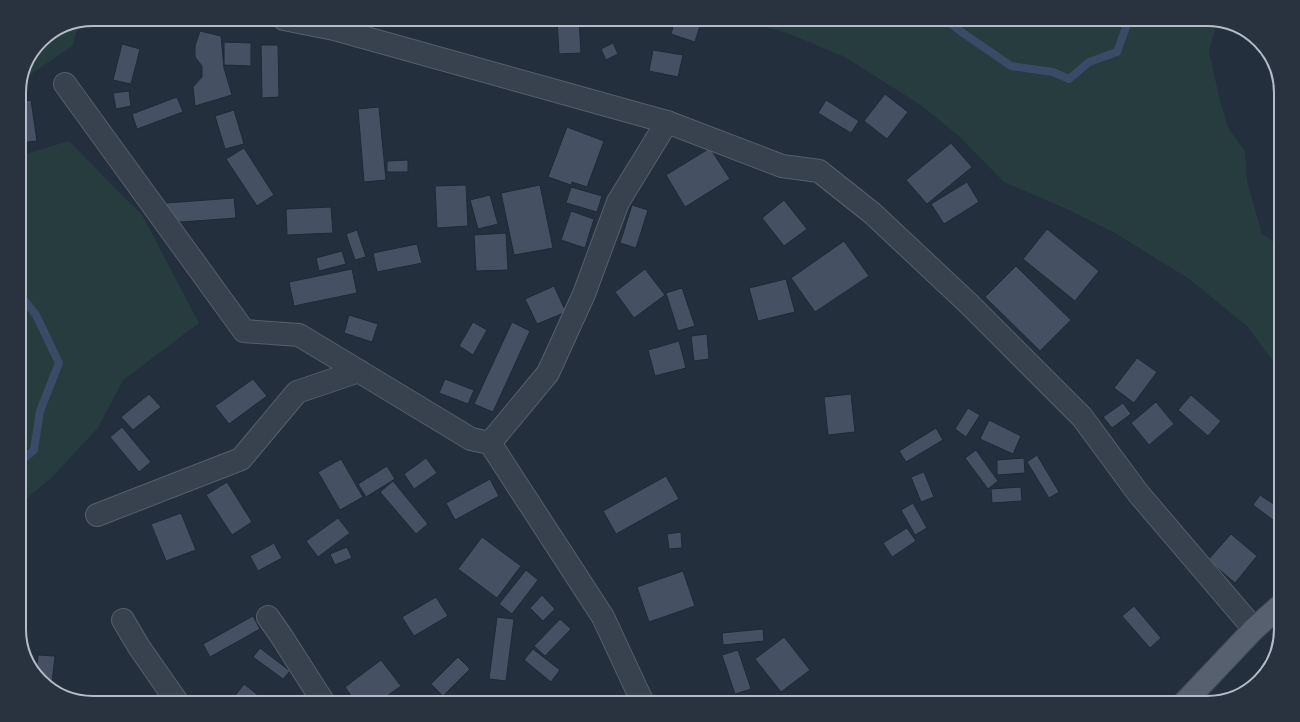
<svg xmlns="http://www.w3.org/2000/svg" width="1300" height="722" font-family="'DejaVu Sans',sans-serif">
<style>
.green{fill:#263c3f}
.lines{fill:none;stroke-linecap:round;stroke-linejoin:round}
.stream{stroke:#394c67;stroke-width:8}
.building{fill:#455162;stroke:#1f2835}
.street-casing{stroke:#565f6c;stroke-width:24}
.primary-casing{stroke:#414a57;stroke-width:24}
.street{stroke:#38414e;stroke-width:22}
.primary{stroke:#56606e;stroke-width:22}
.rim{fill:none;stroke:#b4bcc9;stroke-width:2}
</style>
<rect width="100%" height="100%" fill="#242f3e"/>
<!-- green -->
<g class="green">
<path d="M 739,19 L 1207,19 L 1217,22 L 1209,51 L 1219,97 L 1228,128 L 1245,151 L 1247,181 L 1262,234 L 1281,247 L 1281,372 L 1247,326 L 1189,279 L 1115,233 L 1067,209 L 1004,182 L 960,137 L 922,106 L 845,57 L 790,34 Z"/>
<path d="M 80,22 L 72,46 L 24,79 L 41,41 L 65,25 Z"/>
<path d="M 69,141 L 142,215 L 199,323 L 123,380 L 98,428 L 53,476 L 19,505 L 19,156 Z"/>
</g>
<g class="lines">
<!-- stream -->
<g class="stream">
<path d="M 945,19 L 963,33 L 1011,66 L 1053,72 L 1069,79 L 1089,62 L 1117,52 L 1129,19"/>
<path d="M 19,293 L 36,315 L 59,363 L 40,411 L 34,450 L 19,463"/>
</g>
</g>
<!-- building -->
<g class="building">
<path d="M 557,19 L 579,19 L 581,53 L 559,54 Z"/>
<path d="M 675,19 L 702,19 L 695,42 L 671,34 Z"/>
<path d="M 200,31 L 221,36 L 224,68 L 232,95 L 195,106 L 193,87 L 202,77 L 202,66 L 195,57 L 195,46 Z"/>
<path d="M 224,42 L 251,43 L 251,66 L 224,65 Z"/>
<path d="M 613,43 L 618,54 L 606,60 L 601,49 Z"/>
<path d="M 122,44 L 140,49 L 131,84 L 113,80 Z"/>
<path d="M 261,45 L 278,45 L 279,97 L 262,98 Z"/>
<path d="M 653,50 L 683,55 L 678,77 L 649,71 Z"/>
<path d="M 129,91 L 131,106 L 116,109 L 113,93 Z"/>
<path d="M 885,94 L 908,112 L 887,139 L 864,121 Z"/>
<path d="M 177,97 L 183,112 L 137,129 L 132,114 Z"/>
<path d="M 31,100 L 37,141 L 19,143 L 19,102 Z"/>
<path d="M 826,100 L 859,121 L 851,133 L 818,113 Z"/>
<path d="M 379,107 L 386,180 L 364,182 L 358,109 Z"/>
<path d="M 234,110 L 244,144 L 225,149 L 215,116 Z"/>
<path d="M 567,127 L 604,141 L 587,187 L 572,182 L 571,185 L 548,177 Z"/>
<path d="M 951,143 L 972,167 L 927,204 L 906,180 Z"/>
<path d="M 244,148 L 274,195 L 257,206 L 226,159 Z"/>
<path d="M 710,148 L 730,179 L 685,207 L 666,175 Z"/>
<path d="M 408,160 L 408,172 L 387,172 L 387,161 Z"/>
<path d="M 967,182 L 979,202 L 944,224 L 931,204 Z"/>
<path d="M 466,185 L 468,226 L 437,228 L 435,186 Z"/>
<path d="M 540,185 L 553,248 L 514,255 L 501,193 Z"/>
<path d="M 571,187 L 602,196 L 597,212 L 566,203 Z"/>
<path d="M 490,195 L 498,224 L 478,229 L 470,200 Z"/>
<path d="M 234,198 L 236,218 L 167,223 L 166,203 Z"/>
<path d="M 784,200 L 807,229 L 784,246 L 762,218 Z"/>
<path d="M 632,205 L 648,210 L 636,248 L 620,243 Z"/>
<path d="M 331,207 L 333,233 L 287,235 L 286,209 Z"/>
<path d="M 571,211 L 594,219 L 585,248 L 561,240 Z"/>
<path d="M 1047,229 L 1099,271 L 1075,301 L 1023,259 Z"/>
<path d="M 357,230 L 366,257 L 355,260 L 346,234 Z"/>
<path d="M 506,233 L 508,270 L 476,271 L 474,235 Z"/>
<path d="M 844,241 L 869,276 L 815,312 L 791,278 Z"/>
<path d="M 417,244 L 422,263 L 377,272 L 373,253 Z"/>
<path d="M 342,251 L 346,264 L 319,271 L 316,258 Z"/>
<path d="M 1016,266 L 1071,320 L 1040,351 L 985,297 Z"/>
<path d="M 352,269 L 357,293 L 294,306 L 289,282 Z"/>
<path d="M 645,269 L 665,295 L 634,318 L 615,292 Z"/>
<path d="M 786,279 L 795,312 L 758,321 L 749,288 Z"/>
<path d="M 554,286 L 566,312 L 537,324 L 525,299 Z"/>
<path d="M 682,288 L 695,326 L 678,331 L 666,293 Z"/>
<path d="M 349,315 L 378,324 L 372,342 L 344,333 Z"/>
<path d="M 473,322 L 487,330 L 473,355 L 459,346 Z"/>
<path d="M 512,322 L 530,331 L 493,412 L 474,404 Z"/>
<path d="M 707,334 L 709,359 L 694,361 L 691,336 Z"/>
<path d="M 679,341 L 686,368 L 655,376 L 648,350 Z"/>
<path d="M 1137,358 L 1157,372 L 1134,403 L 1114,388 Z"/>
<path d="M 253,379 L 267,396 L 229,424 L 215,406 Z"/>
<path d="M 445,379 L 474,390 L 468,404 L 439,393 Z"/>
<path d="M 149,394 L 161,407 L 133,430 L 121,417 Z"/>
<path d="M 851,394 L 855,432 L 828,435 L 824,397 Z"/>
<path d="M 1191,395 L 1221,421 L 1208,436 L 1178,410 Z"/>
<path d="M 1156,402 L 1174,424 L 1149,445 L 1131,423 Z"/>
<path d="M 1123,403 L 1131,414 L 1112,428 L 1103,417 Z"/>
<path d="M 968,408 L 980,415 L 966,437 L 955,429 Z"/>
<path d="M 989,420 L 1021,436 L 1013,454 L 980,439 Z"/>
<path d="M 122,427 L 151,462 L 139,472 L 110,437 Z"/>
<path d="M 936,428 L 943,440 L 906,462 L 899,451 Z"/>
<path d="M 976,450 L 998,481 L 988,489 L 965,458 Z"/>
<path d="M 1037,455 L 1059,492 L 1049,498 L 1027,462 Z"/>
<path d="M 426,458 L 437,473 L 414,489 L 404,474 Z"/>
<path d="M 1024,458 L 1025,473 L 997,475 L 997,460 Z"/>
<path d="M 341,459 L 363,497 L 340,510 L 318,472 Z"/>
<path d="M 387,466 L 395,479 L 366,497 L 358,484 Z"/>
<path d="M 924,472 L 934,497 L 921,502 L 911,477 Z"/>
<path d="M 666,476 L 679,499 L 616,534 L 603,511 Z"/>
<path d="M 490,479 L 499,496 L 455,520 L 446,503 Z"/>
<path d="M 393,481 L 428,524 L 416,534 L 380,492 Z"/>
<path d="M 227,482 L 252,522 L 232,535 L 206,495 Z"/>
<path d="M 1021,487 L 1022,501 L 992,503 L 991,489 Z"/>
<path d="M 1260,495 L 1281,509 L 1281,518 L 1277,523 L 1253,505 Z"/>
<path d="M 913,503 L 927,528 L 915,535 L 901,510 Z"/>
<path d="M 181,513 L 196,550 L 166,561 L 151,524 Z"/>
<path d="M 338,518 L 350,533 L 318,557 L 306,541 Z"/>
<path d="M 907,528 L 916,541 L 892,557 L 883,543 Z"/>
<path d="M 681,532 L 682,548 L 669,549 L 667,534 Z"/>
<path d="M 1231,534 L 1257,556 L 1235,583 L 1208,560 Z"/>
<path d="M 482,537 L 521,566 L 497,598 L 458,569 Z"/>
<path d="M 274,543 L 282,558 L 258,571 L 250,556 Z"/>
<path d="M 347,547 L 352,558 L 335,565 L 330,554 Z"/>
<path d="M 526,570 L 538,580 L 512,614 L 499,604 Z"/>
<path d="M 683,571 L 695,606 L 649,622 L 637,587 Z"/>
<path d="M 542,595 L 555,609 L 543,621 L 530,608 Z"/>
<path d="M 436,597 L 448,616 L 414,636 L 402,617 Z"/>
<path d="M 1134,606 L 1161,638 L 1150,648 L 1122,616 Z"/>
<path d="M 253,616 L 260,629 L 210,657 L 203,644 Z"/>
<path d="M 497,617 L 514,619 L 506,681 L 489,679 Z"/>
<path d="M 560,619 L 571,629 L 545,656 L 534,646 Z"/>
<path d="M 763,629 L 764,641 L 723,645 L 722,633 Z"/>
<path d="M 784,637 L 810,670 L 781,692 L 755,659 Z"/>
<path d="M 260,648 L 290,671 L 283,679 L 253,657 Z"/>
<path d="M 533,649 L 560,670 L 551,682 L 524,660 Z"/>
<path d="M 738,650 L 751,689 L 735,694 L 722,655 Z"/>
<path d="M 38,655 L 55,656 L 52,683 L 44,682 L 36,674 Z"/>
<path d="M 458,657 L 470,669 L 443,696 L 431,684 Z"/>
<path d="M 381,660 L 401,686 L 377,703 L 356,703 L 345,687 Z"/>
<path d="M 244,684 L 268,703 L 242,703 L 234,697 Z"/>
</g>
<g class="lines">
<!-- street casing -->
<g class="street-casing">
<g id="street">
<path d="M 284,19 L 334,29 L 667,122 L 618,202 L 584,294 L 548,373 L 490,443"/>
<path d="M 65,84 L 244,331 L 299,335 L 471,439 L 490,443 L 603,617 L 643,703"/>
<path d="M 667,122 L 782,166 L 819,171 L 872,213 L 968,303 L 1082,417 L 1138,493 L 1254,629"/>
<path d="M 97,515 L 241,459 L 297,392 L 359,371"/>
<path d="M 268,617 L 280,634 L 324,703"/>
<path d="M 123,620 L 139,647 L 178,703"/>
</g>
</g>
<!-- primary casing -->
<g class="primary-casing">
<path id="primary" d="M 1184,703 L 1254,629 L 1281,605"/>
</g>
<!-- street -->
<use href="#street" class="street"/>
<!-- primary -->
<use href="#primary" class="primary"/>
</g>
<!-- crop -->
<path d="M0 0H1300V722H0ZM93 26H1207A67 67 0 0 1 1274 93V629A67 67 0 0 1 1207 696H93A67 67 0 0 1 26 629V93A67 67 0 0 1 93 26Z" fill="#29323f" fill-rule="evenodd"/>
<path class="rim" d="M93 26H1207A67 67 0 0 1 1274 93V629A67 67 0 0 1 1207 696H93A67 67 0 0 1 26 629V93A67 67 0 0 1 93 26Z"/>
</svg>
